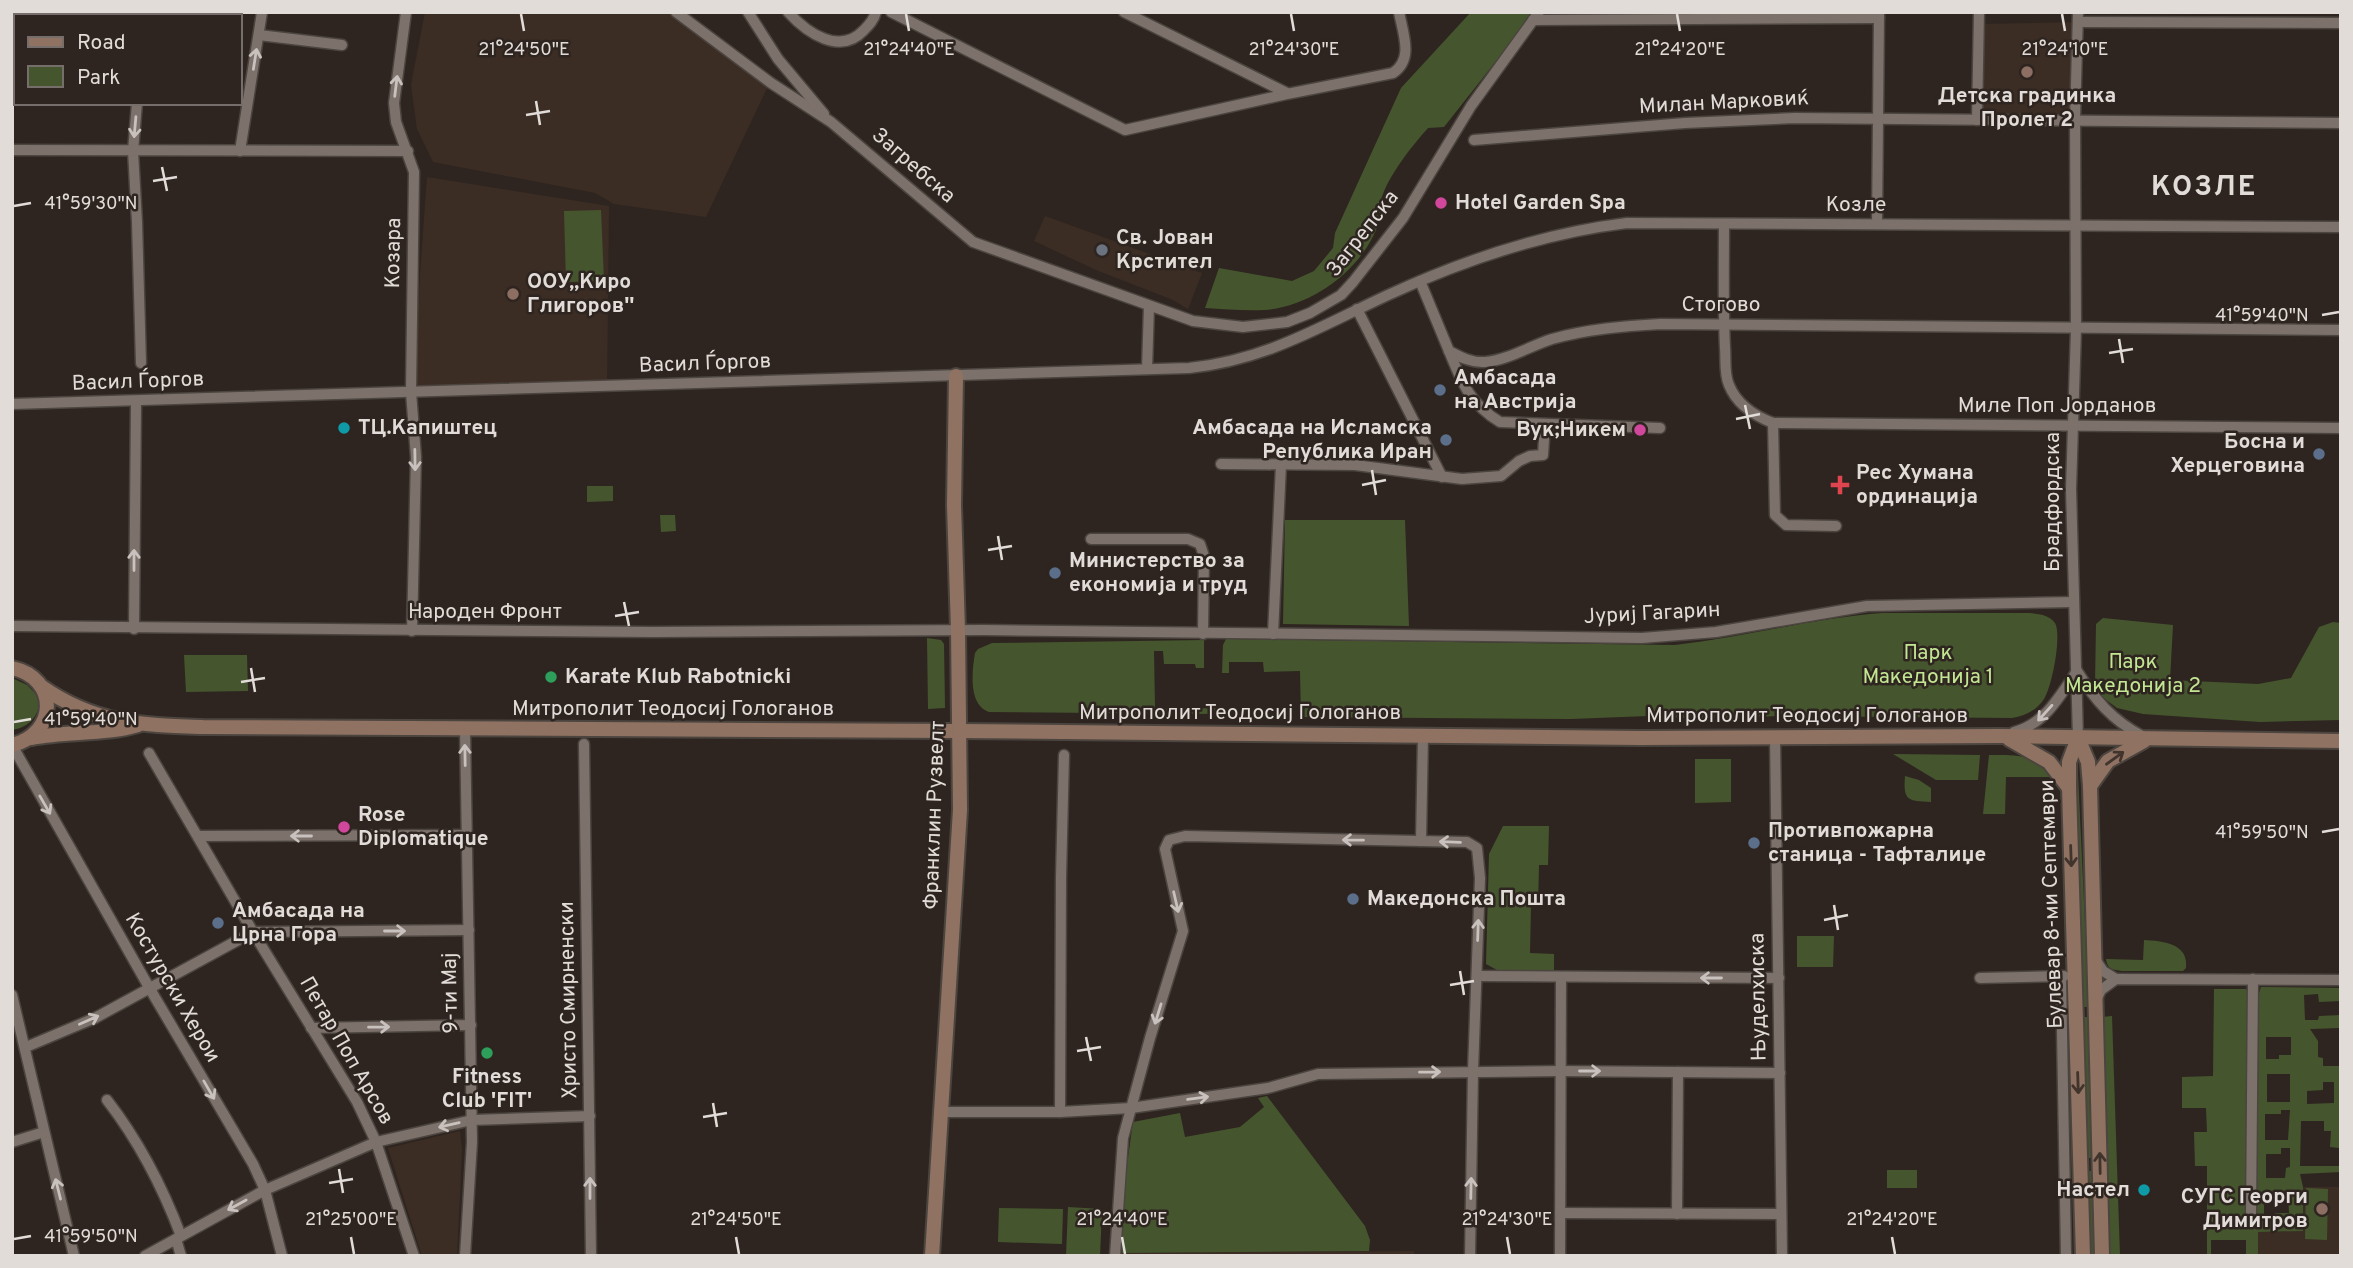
<svg xmlns="http://www.w3.org/2000/svg" width="2353" height="1268" font-family="Overpass,sans-serif">
<style>
.built{fill:#3c2d24}
.green{fill:#45562e;fill-rule:evenodd}
.lines{fill:none;stroke-linecap:round;stroke-linejoin:round}
.street-casing{stroke:#4b443f;stroke-width:13}
.secondary-casing{stroke:#4b443f;stroke-width:18}
.street{stroke:#7c716b;stroke-width:10}
.secondary{stroke:#8f7261;stroke-width:14}
.oneway{stroke:#c8c1bd}
.oneway2{stroke:#41342d}
.ticks{fill:none;stroke:#e2dcd8;stroke-width:2.5}
.education-dot{fill:#8d6e63;stroke:#2e2520;stroke-width:2.5}
.hotel-dot{fill:#d1479c;stroke:#2e2520;stroke-width:2.5}
.worship-dot{fill:#6b7280;stroke:#2e2520;stroke-width:2.5}
.service-dot{fill:#5c6f8a;stroke:#2e2520;stroke-width:2.5}
.culture-dot{fill:#0f9aa8;stroke:#2e2520;stroke-width:2.5}
.health-dot{fill:#e0444e;stroke:#2e2520;stroke-width:2.5}
.leisure-dot{fill:#2e9e5b;stroke:#2e2520;stroke-width:2.5}
.labels{text-anchor:middle;dominant-baseline:central;stroke-width:5;stroke-linejoin:round;paint-order:stroke}
.poi-label{font-size:21px;font-weight:bold;fill:#e2dcd8;stroke:#2e2520;text-anchor:start}
.street-label{font-size:21px;fill:#e2dcd8;stroke:#2e2520}
.park-label{font-size:21px;fill:#c3e692;stroke:#2e2520}
.district-label{font-size:28px;font-weight:bold;letter-spacing:2px;fill:#e2dcd8;stroke:#2e2520}
.ticks-label{font-size:18px;text-anchor:middle;fill:#e2dcd8;stroke:#2e2520;stroke-width:5;stroke-linejoin:round;paint-order:stroke}
</style>
<rect width="100%" height="100%" fill="#2e2520"/>
<!-- built -->
<g class="built">
<path d="M 425,12 L 668,12 L 768,86 L 706,217 L 614,204 L 595,193 L 433,162 L 417,129 L 411,85 Z"/>
<path d="M 2079,22 L 2075,119 L 1977,120 L 1979,24 Z"/>
<path d="M 427,177 L 609,206 L 607,381 L 412,388 Z"/>
<path d="M 1045,216 L 1202,273 L 1188,309 L 1173,300 L 1096,270 L 1034,241 Z"/>
<path d="M 460,1131 L 462,1150 L 457,1256 L 422,1256 L 388,1148 Z"/>
<path d="M 2303,1187 L 2341,1187 L 2341,1256 L 2258,1256 L 2258,1232 L 2303,1231 Z"/>
<path d="M 1414,1251 L 1414,1256 L 1122,1256 L 1122,1253 Z"/>
</g>
<!-- green -->
<g class="green">
<path d="M 1471,12 L 1535,12 L 1444,127 L 1428,128 C 1411,147 1388,176 1381,200 C 1379,207 1381,215 1379,222 C 1364,268 1313,307 1264,310 C 1245,311 1224,309 1205,308 L 1219,268 L 1292,281 L 1314,271 L 1333,248 L 1335,233 L 1401,88 Z"/>
<path d="M 601,210 L 604,281 L 566,282 L 564,211 Z"/>
<path d="M 587,486 L 613,486 L 613,501 L 587,502 Z"/>
<path d="M 675,515 L 676,531 L 661,532 L 660,515 Z"/>
<path d="M 1285,520 L 1405,520 L 1409,626 L 1283,624 Z"/>
<path d="M 1883,613 L 2030,613 C 2040,614 2049,615 2055,623 C 2062,635 2052,687 2044,699 C 2037,710 2025,716 2012,718 L 1779,716 L 1699,719 L 1648,716 L 1571,719 L 1301,717 L 1300,671 L 1264,672 L 1263,662 L 1229,662 L 1229,673 L 1222,673 L 1223,645 L 1226,639 L 1231,639 L 1675,645 C 1745,637 1813,618 1883,613 Z"/>
<path d="M 2103,618 L 2173,625 L 2170,680 L 2258,684 L 2291,678 L 2319,627 L 2333,622 L 2341,623 L 2341,720 L 2260,722 L 2143,714 L 2117,708 L 2101,696 L 2095,684 L 2096,624 Z"/>
<path d="M 927,638 L 941,640 L 944,644 L 945,708 L 928,709 Z"/>
<path d="M 1204,640 L 1204,668 L 1196,668 L 1195,664 L 1164,664 L 1163,651 L 1154,651 L 1155,709 L 1218,708 L 1218,714 L 989,712 C 968,705 972,671 975,653 L 978,649 L 992,643 Z"/>
<path d="M 184,655 L 247,655 L 248,691 L 186,692 Z"/>
<path d="M 12,678 L 27,685 L 41,699 C 38,716 30,727 12,730 Z"/>
<path d="M 1893,754 L 1980,755 L 1978,780 L 1936,780 Z"/>
<path d="M 1989,755 C 2017,755 2033,753 2052,777 L 2006,777 L 2005,814 L 1983,814 Z"/>
<path d="M 1695,759 L 1731,759 L 1731,802 L 1695,803 Z"/>
<path d="M 2078,775 L 2089,1007 L 2083,1007 L 2075,776 Z"/>
<path d="M 1905,776 L 1919,780 L 1931,788 L 1931,802 C 1908,801 1903,801 1905,776 Z"/>
<path d="M 1503,826 L 1549,826 L 1548,865 L 1539,865 L 1538,905 L 1531,905 L 1530,953 L 1554,954 L 1554,971 L 1497,970 L 1486,964 L 1489,854 Z"/>
<path d="M 1797,936 L 1834,936 L 1833,967 L 1797,967 Z"/>
<path d="M 2144,940 C 2162,941 2189,943 2186,968 L 2183,971 L 2122,971 C 2113,970 2107,969 2106,959 L 2143,960 Z"/>
<path d="M 2261,987 L 2341,988 L 2341,1001 L 2319,1002 L 2318,994 L 2304,995 L 2305,1020 L 2318,1020 L 2319,1016 L 2341,1015 L 2341,1028 L 2310,1029 L 2318,1041 L 2318,1057 L 2323,1058 L 2323,1066 L 2339,1066 L 2339,1041 L 2341,1043 L 2341,1172 L 2300,1174 L 2303,1187 L 2303,1231 L 2258,1232 L 2258,1256 L 2246,1256 L 2246,1240 L 2211,1240 L 2211,1256 L 2207,1256 L 2207,1166 L 2195,1166 L 2194,1132 L 2207,1132 L 2206,1108 L 2182,1108 L 2182,1077 L 2213,1076 L 2214,989 L 2246,989 L 2248,993 L 2247,1226 L 2255,1226 L 2258,996 ZM 2266,1037 L 2291,1037 L 2291,1055 L 2279,1055 L 2279,1059 L 2266,1059 ZM 2267,1074 L 2290,1074 L 2290,1102 L 2267,1102 ZM 2323,1082 L 2334,1082 L 2334,1103 L 2307,1104 L 2307,1091 L 2323,1090 ZM 2281,1110 L 2290,1110 L 2288,1140 L 2265,1140 L 2265,1114 L 2281,1114 ZM 2301,1121 L 2324,1121 L 2324,1131 L 2331,1131 L 2330,1147 L 2339,1148 L 2339,1166 L 2300,1166 ZM 2281,1148 L 2290,1148 L 2290,1167 L 2286,1168 L 2285,1178 L 2266,1178 L 2266,1154 L 2281,1154 ZM 2264,1194 L 2288,1194 L 2289,1213 L 2275,1213 L 2275,1218 L 2264,1218 Z"/>
<path d="M 2112,1016 L 2120,1256 L 2109,1256 L 2102,1017 Z"/>
<path d="M 2084,1017 L 2090,1017 L 2094,1158 L 2088,1158 Z"/>
<path d="M 1267,1096 L 1365,1226 L 1370,1240 L 1369,1251 L 1122,1253 L 1125,1179 L 1133,1122 L 1180,1113 L 1185,1137 L 1240,1127 L 1264,1107 L 1258,1098 Z"/>
<rect x="1887" y="1170" width="30" height="18"/>
<path d="M 2087,1171 L 2094,1171 L 2097,1256 L 2090,1256 Z"/>
<path d="M 2306,1188 L 2328,1189 L 2327,1240 L 2305,1239 Z"/>
<path d="M 1068,1207 L 1102,1209 L 1100,1256 L 1066,1256 Z"/>
<path d="M 999,1208 L 1063,1209 L 1062,1244 L 998,1242 Z"/>
</g>
<g class="lines">
<!-- street casing -->
<g class="street-casing">
<g id="street">
<path d="M 406,12 L 394,103 L 396,122 L 414,172 L 411,392 L 416,457 L 412,631"/>
<path d="M 676,12 L 771,83 L 831,122 L 973,242 L 1193,321 L 1243,327 L 1287,322 L 1310,313 L 1341,295 L 1353,282 L 1403,218 L 1471,106 L 1539,12"/>
<path d="M 748,12 L 778,59 L 824,114"/>
<path d="M 788,12 C 807,33 840,56 864,30 C 869,25 874,20 876,12"/>
<path d="M 891,12 L 1125,130 L 1287,94 L 1393,73 C 1414,59 1403,34 1399,12"/>
<path d="M 1124,12 L 1287,93"/>
<path d="M 28,16 L 35,12"/>
<path d="M 145,16 L 146,12"/>
<path d="M 1533,20 L 1879,18"/>
<path d="M 2079,22 L 2341,23"/>
<path d="M 12,24 L 16,22"/>
<path d="M 259,35 L 342,45"/>
<path d="M 137,103 L 133,151 L 137,222 L 141,363"/>
<path d="M 1977,120 L 1979,12"/>
<path d="M 1474,140 L 1685,123 L 1795,118 L 2341,123"/>
<path d="M 12,150 L 408,151"/>
<path d="M 240,151 L 262,12"/>
<path d="M 1724,224 C 1724,265 1723,307 1725,348 C 1726,360 1724,374 1729,385 C 1737,405 1755,416 1773,423 L 2341,428"/>
<path d="M 1877,224 L 1879,15"/>
<path d="M 1420,281 L 1449,351 C 1460,357 1472,363 1485,362 C 1508,360 1530,346 1552,339 C 1588,329 1624,326 1661,324 L 2341,330"/>
<path d="M 1357,309 L 1442,477"/>
<path d="M 1449,351 C 1462,383 1470,404 1500,422 L 1660,428"/>
<path d="M 1147,369 L 1149,306"/>
<path d="M 12,404 L 1189,368 C 1266,360 1319,327 1388,295 C 1464,260 1544,233 1627,223 L 2341,227"/>
<path d="M 1773,423 L 1775,515 L 1786,525 L 1836,526"/>
<path d="M 1221,464 L 1355,465 L 1462,479 L 1501,476 L 1519,461 L 1530,456 L 1543,455 L 1545,424"/>
<path d="M 1091,539 L 1188,539 L 1200,544 L 1204,556 L 1203,634"/>
<path d="M 12,626 L 653,632 L 984,630 L 1642,638 L 1716,632 L 1867,606 L 2074,602"/>
<path d="M 134,629 L 136,402"/>
<path d="M 1273,634 L 1281,465"/>
<path d="M 2077,671 C 2095,700 2112,720 2142,736"/>
<path d="M 2014,732 C 2045,724 2059,697 2077,671"/>
<path d="M 1775,737 L 1782,1256"/>
<path d="M 2078,738 L 2071,489 L 2076,329 L 2075,119 L 2078,12"/>
<path d="M 584,744 L 591,1256"/>
<path d="M 12,745 L 150,989 L 253,1164 L 265,1190 L 282,1256"/>
<path d="M 149,753 L 253,932 L 357,1102 L 376,1142 L 414,1256"/>
<path d="M 199,836 L 467,835"/>
<path d="M 1421,841 L 1423,736"/>
<path d="M 2095,959 L 2103,971 L 2116,979"/>
<path d="M 1477,976 L 1779,978"/>
<path d="M 2061,976 L 2066,1256"/>
<path d="M 1980,978 L 2064,976"/>
<path d="M 12,995 L 74,1256"/>
<path d="M 2096,1000 L 2101,990 L 2116,979 L 2341,980"/>
<path d="M 311,1028 L 471,1025"/>
<path d="M 26,1047 L 95,1018 L 253,932 L 469,930"/>
<path d="M 107,1100 C 138,1140 163,1188 181,1236"/>
<path d="M 941,1112 L 1060,1112 L 1131,1108 L 1268,1088 L 1318,1074 L 1560,1071 L 1780,1073"/>
<path d="M 1060,1112 L 1061,877 L 1064,755"/>
<path d="M 12,1142 L 44,1132"/>
<path d="M 1560,1213 L 1781,1214"/>
<path d="M 1677,1214 L 1678,1072"/>
<path d="M 2251,1219 L 2253,979"/>
<path d="M 176,1239 L 181,1256"/>
<path d="M 145,1256 L 265,1190 L 376,1142 L 472,1120 L 590,1116"/>
<path d="M 465,1256 L 472,1142 L 465,729"/>
<path d="M 1115,1256 L 1123,1138 L 1150,1038 L 1183,931 L 1165,849 L 1169,840 L 1185,836 L 1467,842 L 1477,848 L 1480,878 L 1473,1071 L 1470,1256"/>
<path d="M 1560,1256 L 1561,977"/>
</g>
</g>
<!-- secondary casing -->
<g class="secondary-casing">
<g id="secondary">
<path d="M 12,668 C 59,678 58,734 12,745"/>
<path d="M 42,687 C 95,724 141,725 203,727 L 959,731 L 1640,738 L 1999,736 L 2341,741"/>
<path d="M 32,738 C 66,731 106,735 138,725"/>
<path d="M 2078,738 L 2088,762 L 2090,786 L 2102,1256"/>
<path d="M 2078,738 L 2069,762 L 2069,788 L 2083,1256"/>
<path d="M 2009,739 L 2049,762 L 2069,788"/>
<path d="M 2090,786 L 2108,761 L 2144,741"/>
<path d="M 932,1256 L 960,810 L 958,630 L 954,505 L 956,376"/>
</g>
</g>
<!-- street -->
<use href="#street" class="street"/>
<!-- secondary -->
<use href="#secondary" class="secondary"/>
</g>
<!-- one-way arrows -->
<defs><path id="oneway-shaft" d="M-6 0H5M1.5-3L5.5 0L1.5 3" fill="none" stroke-width="1.6" stroke-linecap="round" stroke-linejoin="round" transform="scale(1.75)"/></defs>
<g class="oneway">
<use href="#oneway-shaft" transform="translate(255 59) rotate(-81)"/>
<use href="#oneway-shaft" transform="translate(396 86) rotate(-83)"/>
<use href="#oneway-shaft" transform="translate(135 127) rotate(95)"/>
<use href="#oneway-shaft" transform="translate(415 460) rotate(89)"/>
<use href="#oneway-shaft" transform="translate(134 560) rotate(-90)"/>
<use href="#oneway-shaft" transform="translate(2045 713) rotate(132)"/>
<use href="#oneway-shaft" transform="translate(465 755) rotate(-91)"/>
<use href="#oneway-shaft" transform="translate(45 805) rotate(60)"/>
<use href="#oneway-shaft" transform="translate(301 836) rotate(180)"/>
<use href="#oneway-shaft" transform="translate(1353 840) rotate(-179)"/>
<use href="#oneway-shaft" transform="translate(1450 842) rotate(-178)"/>
<use href="#oneway-shaft" transform="translate(1176 902) rotate(77)"/>
<use href="#oneway-shaft" transform="translate(1478 930) rotate(-88)"/>
<use href="#oneway-shaft" transform="translate(395 931)"/>
<use href="#oneway-shaft" transform="translate(1711 978) rotate(-180)"/>
<use href="#oneway-shaft" transform="translate(1158 1014) rotate(107)"/>
<use href="#oneway-shaft" transform="translate(89 1020) rotate(-24)"/>
<use href="#oneway-shaft" transform="translate(379 1027) rotate(-1)"/>
<use href="#oneway-shaft" transform="translate(1590 1071)"/>
<use href="#oneway-shaft" transform="translate(1430 1072) rotate(-1)"/>
<use href="#oneway-shaft" transform="translate(209 1090) rotate(60)"/>
<use href="#oneway-shaft" transform="translate(1198 1098) rotate(-8)"/>
<use href="#oneway-shaft" transform="translate(449 1125) rotate(167)"/>
<use href="#oneway-shaft" transform="translate(590 1188) rotate(-90)"/>
<use href="#oneway-shaft" transform="translate(1471 1188) rotate(-89)"/>
<use href="#oneway-shaft" transform="translate(58 1189) rotate(-104)"/>
<use href="#oneway-shaft" transform="translate(237 1205) rotate(151)"/>
</g>
<g class="oneway2">
<use href="#oneway-shaft" transform="translate(2115 758) rotate(-36)"/>
<use href="#oneway-shaft" transform="translate(2071 856) rotate(88)"/>
<use href="#oneway-shaft" transform="translate(2078 1083) rotate(88)"/>
<use href="#oneway-shaft" transform="translate(2100 1163) rotate(-91)"/>
</g>
<!-- ticks -->
<path class="ticks" d="M 521,14 L 524,31M 906,14 L 909,31M 1291,14 L 1294,31M 1677,14 L 1680,31M 2062,14 L 2065,31M 536,101 L 540,125M 526,115 L 550,111M 162,167 L 167,191M 153,181 L 177,177M 14,206 L 31,203M 2322,315 L 2339,312M 2119,339 L 2123,363M 2109,353 L 2133,349M 1745,405 L 1750,429M 1736,419 L 1760,414M 1372,470 L 1376,495M 1362,485 L 1386,480M 998,536 L 1002,560M 988,550 L 1012,546M 624,602 L 629,626M 615,616 L 639,612M 251,668 L 255,692M 241,682 L 265,678M 14,722 L 31,719M 2322,832 L 2339,829M 1834,905 L 1838,930M 1824,920 L 1848,915M 1460,971 L 1464,995M 1450,985 L 1474,981M 1086,1037 L 1091,1061M 1077,1051 L 1101,1047M 713,1103 L 717,1127M 703,1117 L 727,1113M 339,1169 L 343,1193M 329,1183 L 353,1179M 351,1237 L 354,1254M 736,1237 L 739,1254M 1122,1237 L 1125,1254M 1507,1237 L 1510,1254M 1892,1237 L 1895,1254M 14,1239 L 31,1236"/>
<!-- markers -->
<g class="education-dot">
<circle cx="2027" cy="72" r="7"/>
<circle cx="513" cy="294" r="7"/>
<circle cx="2322" cy="1209" r="7"/>
</g>
<g class="hotel-dot">
<circle cx="1441" cy="203" r="7"/>
<circle cx="1640" cy="430" r="7"/>
<circle cx="344" cy="827" r="7"/>
</g>
<circle class="worship-dot" cx="1102" cy="250" r="7"/>
<g class="service-dot">
<circle cx="1440" cy="390" r="7"/>
<circle cx="1446" cy="440" r="7"/>
<circle cx="2319" cy="454" r="7"/>
<circle cx="1055" cy="573" r="7"/>
<circle cx="1754" cy="843" r="7"/>
<circle cx="1353" cy="899" r="7"/>
<circle cx="218" cy="923" r="7"/>
</g>
<g class="culture-dot">
<circle cx="344" cy="428" r="7"/>
<circle cx="2144" cy="1190" r="7"/>
</g>
<path class="health-dot" d="M1836.5 474.5h7v7h7v7h-7v7h-7v-7h-7v-7h7z"/>
<g class="leisure-dot">
<circle cx="551" cy="677" r="7"/>
<circle cx="487" cy="1053" r="7"/>
</g>
<g class="labels">
<!-- poi labels -->
<g class="poi-label">
<text x="2027" y="96" text-anchor="middle">Детска градинка<tspan x="2027" dy="24">Пролет 2</tspan></text>
<text x="1455" y="203">Hotel Garden Spa</text>
<text x="1116" y="238">Св. Јован<tspan x="1116" dy="24">Крстител</tspan></text>
<text x="527" y="282">ООУ,,Киро<tspan x="527" dy="24">Глигоров''</tspan></text>
<text x="1454" y="378">Амбасада<tspan x="1454" dy="24">на Австрија</tspan></text>
<text x="358" y="428">ТЦ.Капиштец</text>
<text x="1432" y="428" text-anchor="end">Амбасада на Исламска<tspan x="1432" dy="24">Република Иран</tspan></text>
<text x="1626" y="430" text-anchor="end">Вук;Никем</text>
<text x="2305" y="442" text-anchor="end">Босна и<tspan x="2305" dy="24">Херцеговина</tspan></text>
<text x="1856" y="473">Рес Хумана<tspan x="1856" dy="24">ординација</tspan></text>
<text x="1069" y="561">Министерство за<tspan x="1069" dy="24">економија и труд</tspan></text>
<text x="565" y="677">Karate Klub Rabotnicki</text>
<text x="358" y="815">Rose<tspan x="358" dy="24">Diplomatique</tspan></text>
<text x="1768" y="831">Противпожарна<tspan x="1768" dy="24">станица - Тафталиџе</tspan></text>
<text x="1367" y="899">Македонска Пошта</text>
<text x="232" y="911">Амбасада на<tspan x="232" dy="24">Црна Гора</tspan></text>
<text x="487" y="1077" text-anchor="middle">Fitness<tspan x="487" dy="24">Club 'FIT'</tspan></text>
<text x="2130" y="1190" text-anchor="end">Настел</text>
<text x="2308" y="1197" text-anchor="end">СУГС Георги<tspan x="2308" dy="24">Димитров</tspan></text>
</g>
<!-- street labels -->
<g class="street-label">
<text transform="translate(1724 103) rotate(-3)">Милан Марковиќ</text>
<text transform="translate(913 166) rotate(41)">Загребска</text>
<text x="1856" y="205">Козле</text>
<text transform="translate(1363 234) rotate(-52)">Загрепска</text>
<text transform="translate(394 253) rotate(-89)">Козара</text>
<text x="1721" y="305">Стогово</text>
<text transform="translate(705 364) rotate(-2)">Васил Ѓоргов</text>
<text transform="translate(138 382) rotate(-2)">Васил Ѓоргов</text>
<text x="2057" y="406">Миле Поп Јорданов</text>
<text transform="translate(2053 502) rotate(-90)">Брадфордска</text>
<text x="485" y="612">Народен Фронт</text>
<text transform="translate(1652 614) rotate(-3)">Јуриј Гагарин</text>
<text x="673" y="709">Митрополит Теодосиј Гологанов</text>
<text x="1240" y="713">Митрополит Теодосиј Гологанов</text>
<text x="1807" y="716">Митрополит Теодосиј Гологанов</text>
<text transform="translate(935 815) rotate(-88)">Франклин Рузвелт</text>
<text transform="translate(2052 904) rotate(-92)">Булевар 8-ми Септември</text>
<text transform="translate(172 988) rotate(60)">Костурски Херои</text>
<text transform="translate(451 993) rotate(-91)">9-ти Мај</text>
<text transform="translate(1759 997) rotate(-91)">Њуделхиска</text>
<text transform="translate(569 1000) rotate(-91)">Христо Смирненски</text>
<text transform="translate(346 1051) rotate(60)">Петар Поп Арсов</text>
</g>
<!-- park labels -->
<g class="park-label">
<text x="1928" y="653">Парк<tspan x="1928" dy="24">Македонија 1</tspan></text>
<text x="2133" y="662">Парк<tspan x="2133" dy="24">Македонија 2</tspan></text>
</g>
<!-- district labels -->
<g class="district-label">
<text x="2204" y="188">КОЗЛЕ</text>
</g>
</g>
<g class="ticks-label">
<text x="524" y="55">21°24'50"E</text>
<text x="909" y="55">21°24'40"E</text>
<text x="1294" y="55">21°24'30"E</text>
<text x="1680" y="55">21°24'20"E</text>
<text x="2065" y="55">21°24'10"E</text>
<text x="91" y="209">41°59'30"N</text>
<text x="2262" y="321">41°59'40"N</text>
<text x="91" y="725">41°59'40"N</text>
<text x="2262" y="838">41°59'50"N</text>
<text x="351" y="1225">21°25'00"E</text>
<text x="736" y="1225">21°24'50"E</text>
<text x="1122" y="1225">21°24'40"E</text>
<text x="1507" y="1225">21°24'30"E</text>
<text x="1892" y="1225">21°24'20"E</text>
<text x="91" y="1242">41°59'50"N</text>
</g>
<!-- border -->
<rect width="2353" height="1268" fill="none" stroke="#e2dcd8" stroke-width="28"/>
<!-- legend -->
<rect x="14" y="14" width="228" height="91" fill="#2e2520" stroke="#766e6a" stroke-width="2"/>
<rect x="28" y="37" width="35" height="10" fill="#8f7261" stroke="#766e6a" stroke-width="2"/>
<text x="77" y="49" font-size="21" fill="#e2dcd8">Road</text>
<rect x="28" y="66" width="35" height="21" fill="#45562e" stroke="#766e6a" stroke-width="2"/>
<text x="77" y="84" font-size="21" fill="#e2dcd8">Park</text>
</svg>
